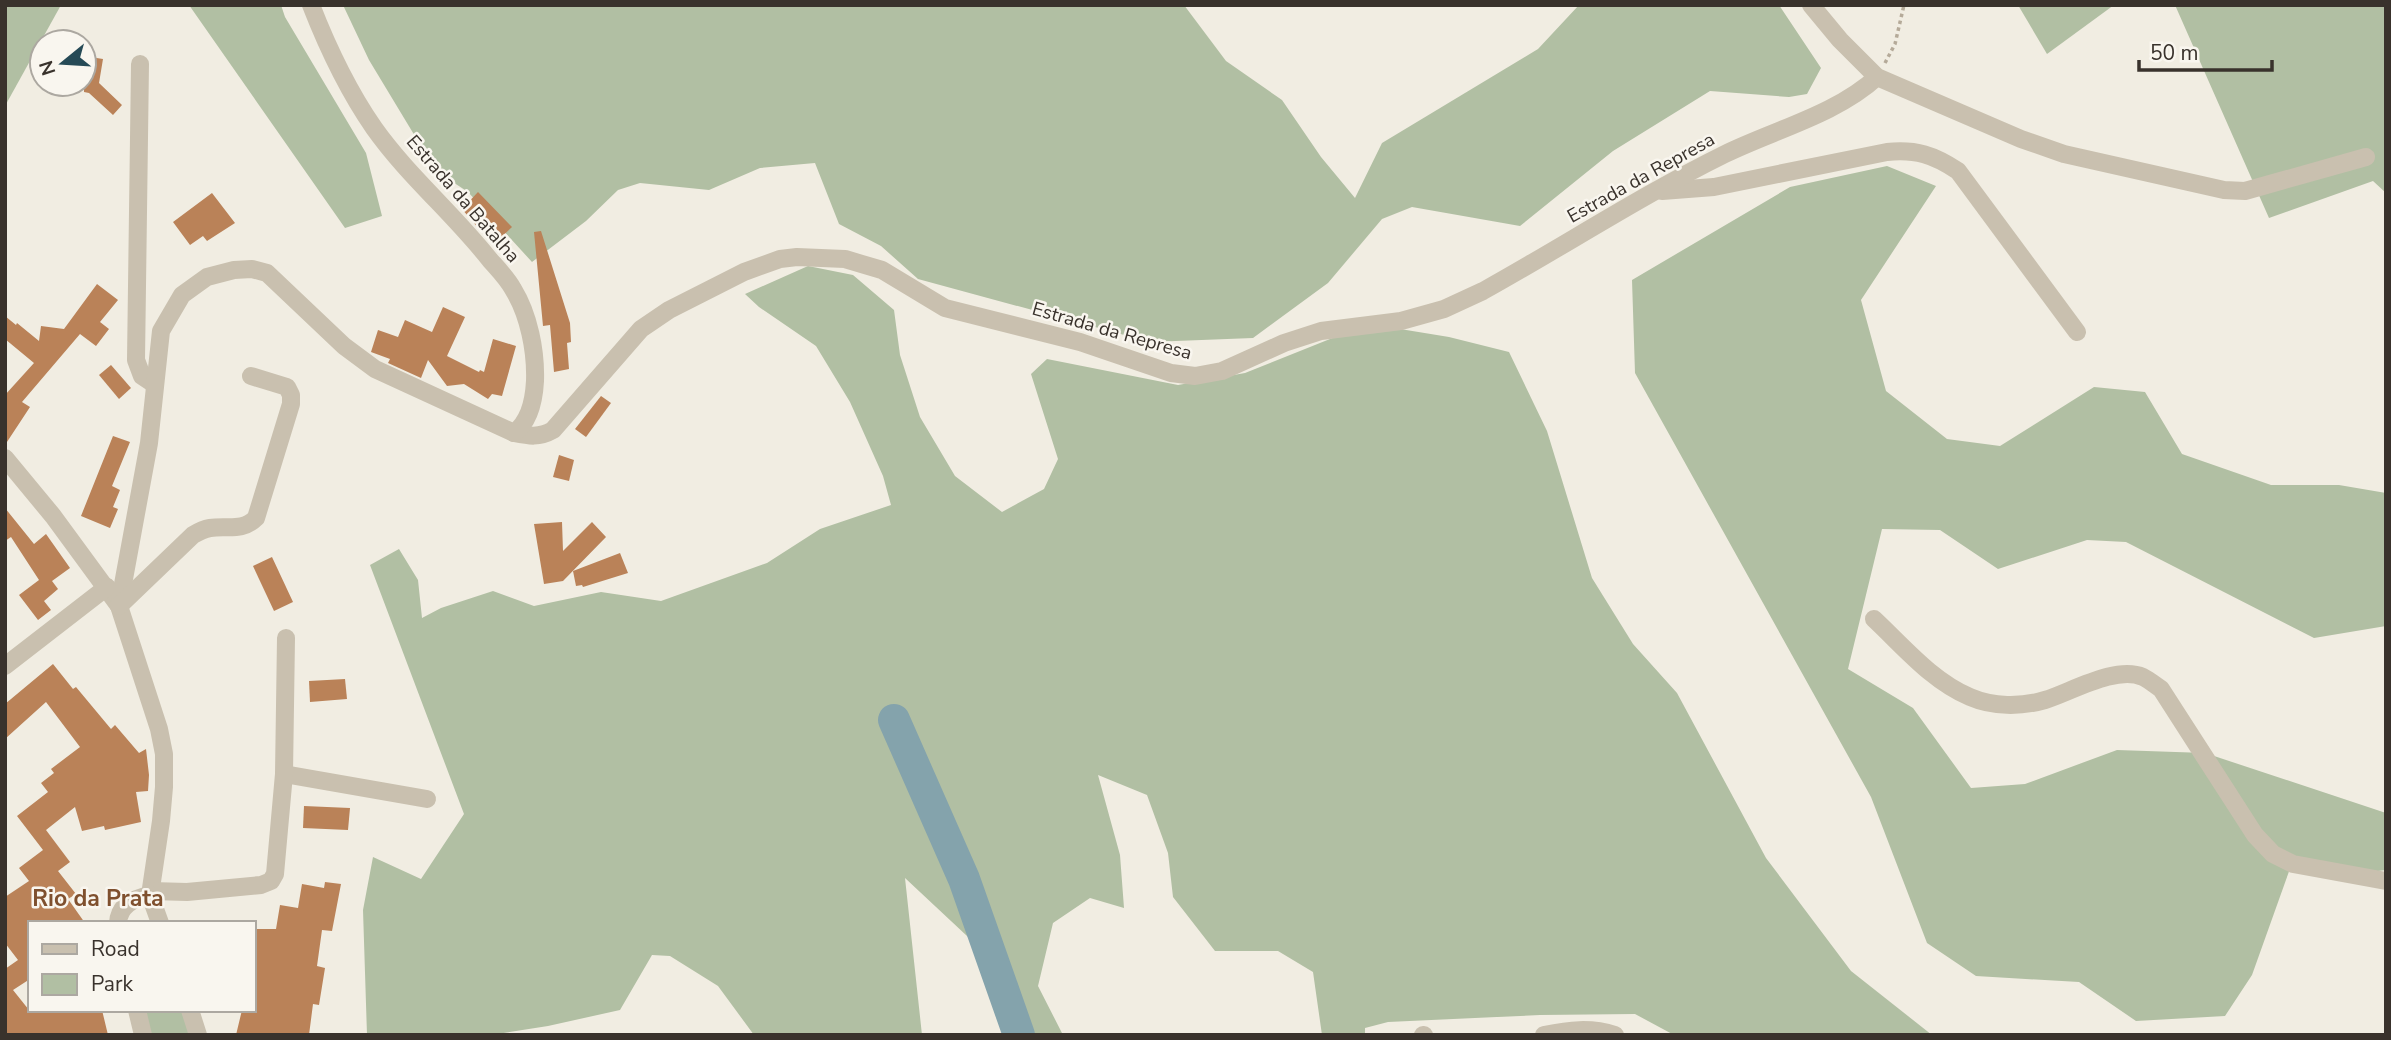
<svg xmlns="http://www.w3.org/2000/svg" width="2391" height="1040" font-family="'Nunito Sans',sans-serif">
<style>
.green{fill:#b1bfa3}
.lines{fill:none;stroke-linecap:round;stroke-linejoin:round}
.river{stroke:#84a3ac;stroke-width:32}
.building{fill:#ba8258}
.path{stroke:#b5aa99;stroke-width:3.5;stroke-dasharray:3.5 3.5;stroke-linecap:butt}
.minor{stroke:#c9c0af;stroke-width:18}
.labels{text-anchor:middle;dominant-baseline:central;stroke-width:5;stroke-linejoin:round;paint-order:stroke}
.street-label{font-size:19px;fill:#39322c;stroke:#f9f6ef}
.quarter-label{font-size:23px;font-weight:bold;fill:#7f502e;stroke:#f9f6ef}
</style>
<rect width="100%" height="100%" fill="#f1ede2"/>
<!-- green -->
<g class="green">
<path d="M 5,5 L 61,5 L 5,106 Z"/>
<path d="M 189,5 L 281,5 L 285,17 L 366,153 L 382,216 L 345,228 Z"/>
<path d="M 343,5 L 1184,5 L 1226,61 L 1282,100 L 1321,157 L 1355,198 L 1382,143 L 1538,49 L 1579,5 L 1779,5 L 1821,68 L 1807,94 L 1789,97 L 1710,91 L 1613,151 L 1520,226 L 1412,207 L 1382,219 L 1328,283 L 1253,338 L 1150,342 L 918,279 L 881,246 L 839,224 L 815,163 L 760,168 L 709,190 L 640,183 L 618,190 L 586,221 L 532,262 L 468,192 L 436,171 L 369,60 Z"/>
<path d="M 2018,5 L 2114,5 L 2047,54 Z"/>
<path d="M 2175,5 L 2386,5 L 2386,193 L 2373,181 L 2269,218 Z"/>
<path d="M 1887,166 L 1936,186 L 1861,300 L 1886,391 L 1947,439 L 2000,446 L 2094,387 L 2145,392 L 2182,454 L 2271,485 L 2339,485 L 2386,493 L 2386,626 L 2314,638 L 2126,542 L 2087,540 L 1998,569 L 1940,530 L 1882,529 L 1848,669 L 1913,708 L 1971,788 L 2025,784 L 2117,750 L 2205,753 L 2386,813 L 2386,870 L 2362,873 L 2292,863 L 2252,975 L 2225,1016 L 2136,1021 L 2079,982 L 1976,976 L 1927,943 L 1871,797 L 1635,373 L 1632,280 L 1790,187 Z"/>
<path d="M 808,266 L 853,275 L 894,310 L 900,355 L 920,417 L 955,476 L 1002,512 L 1044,489 L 1058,459 L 1031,374 L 1047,359 L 1178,385 L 1245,373 L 1355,329 L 1394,328 L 1449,337 L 1509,352 L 1547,431 L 1592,578 L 1633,644 L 1677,693 L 1766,858 L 1851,971 L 1932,1035 L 1674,1035 L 1635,1014 L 1540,1015 L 1388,1022 L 1365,1028 L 1365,1035 L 1322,1035 L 1313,972 L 1278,951 L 1215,951 L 1173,897 L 1168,853 L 1147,795 L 1098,775 L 1120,855 L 1124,908 L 1090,898 L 1053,923 L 1038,986 L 1063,1035 L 1029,1035 L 1013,979 L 905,878 L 922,1035 L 754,1035 L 718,986 L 670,956 L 652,955 L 620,1010 L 548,1026 L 491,1035 L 367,1035 L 363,910 L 373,857 L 421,879 L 464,814 L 370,565 L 399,549 L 418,580 L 422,618 L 441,608 L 493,591 L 534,606 L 601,592 L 661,601 L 767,563 L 820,529 L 891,505 L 883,476 L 850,402 L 816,346 L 759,307 L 745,294 Z"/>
<path d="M 142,1010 L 181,1010 L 190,1035 L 150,1035 Z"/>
</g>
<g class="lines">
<!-- river -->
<path class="river" d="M 894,720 L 964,879 L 1019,1035"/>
</g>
<!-- building -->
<g class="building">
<path d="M 84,56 L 103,59 L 99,83 L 122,105 L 113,115 L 89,93 L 84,92 Z"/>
<path d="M 478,192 L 512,227 L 496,242 L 481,225 L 479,229 L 462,209 Z"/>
<path d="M 212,193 L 235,223 L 207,241 L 203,236 L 190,245 L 173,222 Z"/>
<path d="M 541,231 L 570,323 L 571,342 L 567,343 L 569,369 L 554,372 L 550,325 L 543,326 L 534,232 Z"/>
<path d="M 97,284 L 118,300 L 100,322 L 109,329 L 96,346 L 80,334 L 22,402 L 30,407 L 5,445 L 5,395 L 34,363 L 5,339 L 5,316 L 16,325 L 17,323 L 39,341 L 41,326 L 64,329 Z"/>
<path d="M 443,307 L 465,317 L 447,356 L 479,372 L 480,370 L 484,372 L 493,339 L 516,346 L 502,396 L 492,394 L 488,399 L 464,384 L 447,386 L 428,360 L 421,378 L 388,363 L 390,359 L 371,352 L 378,330 L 398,337 L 405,320 L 432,332 Z"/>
<path d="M 111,365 L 131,388 L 119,399 L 99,375 Z"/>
<path d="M 601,396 L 611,403 L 586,437 L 575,429 Z"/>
<path d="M 113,436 L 130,442 L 112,486 L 120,490 L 113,507 L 118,509 L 110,528 L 81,516 Z"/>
<path d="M 559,455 L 574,460 L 569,481 L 553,477 Z"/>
<path d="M 5,508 L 34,544 L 46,534 L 70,568 L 52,581 L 58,589 L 44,601 L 51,610 L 38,620 L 19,595 L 39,580 L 11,537 L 5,541 Z"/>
<path d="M 562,522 L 563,551 L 592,522 L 606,537 L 563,581 L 544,584 L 534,524 Z"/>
<path d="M 620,553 L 628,573 L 583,587 L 582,585 L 576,586 L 573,571 Z"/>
<path d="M 272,557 L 293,602 L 274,611 L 253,566 Z"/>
<path d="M 53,664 L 73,689 L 76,687 L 111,729 L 115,725 L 139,753 L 146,749 L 149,775 L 148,791 L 136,792 L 141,822 L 105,830 L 104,826 L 82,831 L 75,807 L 46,830 L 70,862 L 58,871 L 76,894 L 68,899 L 85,923 L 30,923 L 30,979 L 13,990 L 29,1010 L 102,1010 L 108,1035 L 5,1035 L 5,969 L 18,960 L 5,943 L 5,897 L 29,881 L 19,868 L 43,850 L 17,816 L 48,792 L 41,783 L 54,773 L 51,769 L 80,747 L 46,702 L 5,739 L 5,704 Z"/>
<path d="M 345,679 L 347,699 L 310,702 L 309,681 Z"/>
<path d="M 304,806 L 350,808 L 348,830 L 303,828 Z"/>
<path d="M 325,882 L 341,884 L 332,931 L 322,930 L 317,966 L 325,968 L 319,1005 L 313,1004 L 309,1035 L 236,1035 L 242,1010 L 254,1010 L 254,929 L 276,929 L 280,905 L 298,908 L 302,884 L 324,888 Z"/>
</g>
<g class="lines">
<!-- path -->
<path class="path" d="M 1885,63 L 1895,44 L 1904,5"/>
<!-- minor -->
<g class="minor">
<path d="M 1811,5 L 1840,40 L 1877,77 L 2021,139 L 2064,154 L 2224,190 L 2245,191 L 2366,157"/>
<path d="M 140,64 L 136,360 L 142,376 L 154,384"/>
<path d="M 1662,191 L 1714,187 L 1887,152 C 1916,149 1934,155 1958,171 L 2077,332"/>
<path d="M 514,433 C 529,436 539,438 553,430 L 641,329 L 669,310 L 744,272 L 780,259 L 797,257 L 845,259 L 882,270 L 945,308 L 1080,342 L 1171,373 L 1195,376 L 1222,371 L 1284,343 L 1321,331 L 1401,321 L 1444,309 L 1483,291 C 1564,246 1642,195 1725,154 C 1774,130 1837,114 1877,77"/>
<path d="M 5,458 L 53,516 L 119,606 L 159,729 L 164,754 L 164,787 L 161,821 L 150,895 L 160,923"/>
<path d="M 119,606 L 149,443 L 161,331 L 182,295 L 207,277 L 234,270 L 252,269 L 267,273 L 344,346 L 375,369 L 514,433 C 529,422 534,400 535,381 C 536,351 529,315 513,289 C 507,278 498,269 490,260 C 454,214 408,176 374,128 C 349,92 327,46 311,5"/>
<path d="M 119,606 L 193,535 C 198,532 204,529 210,528 C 227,525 242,532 256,518 L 291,404 L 291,395 L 287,387 L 251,376"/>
<path d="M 1874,619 C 1904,647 1932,681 1970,697 C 1993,707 2021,707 2045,700 C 2071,692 2116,665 2143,677 C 2149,680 2155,685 2161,689 L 2255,835 L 2273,854 L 2293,864 L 2386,881"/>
<path d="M 5,666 L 107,587"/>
<path d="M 284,774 L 427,799"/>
<path d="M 151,891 L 187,892 L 261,885 L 271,881 L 275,874 L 284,774 L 286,638"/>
<path d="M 118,923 C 119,905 134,898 150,895"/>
<path d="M 137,1010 L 143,1035"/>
<path d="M 190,1010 L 198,1035"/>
<path d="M 1423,1035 L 1424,1035"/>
<path d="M 1544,1035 C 1569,1030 1590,1027 1615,1035"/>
</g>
</g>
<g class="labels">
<!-- street labels -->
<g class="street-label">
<text transform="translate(1641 178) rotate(-29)">Estrada da Represa</text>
<text transform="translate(463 199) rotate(49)">Estrada da Batalha</text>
<text transform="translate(1112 331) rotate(16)">Estrada da Represa</text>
</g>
<!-- quarter labels -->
<g class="quarter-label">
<text x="98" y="898">Rio da Prata</text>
</g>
</g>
<!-- border -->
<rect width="2391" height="1040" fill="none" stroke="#39322c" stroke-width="14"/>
<!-- legend -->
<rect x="28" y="921" width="228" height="91" fill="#f9f6ef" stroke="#aca8a1" stroke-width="2"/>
<rect x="42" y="944" width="35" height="10" fill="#c9c0af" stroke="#aca8a1" stroke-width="2"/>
<text x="91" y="956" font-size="21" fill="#39322c">Road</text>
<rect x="42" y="974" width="35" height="21" fill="#b1bfa3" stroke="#aca8a1" stroke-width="2"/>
<text x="91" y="991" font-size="21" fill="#39322c">Park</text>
<!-- north arrow -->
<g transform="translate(63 63) rotate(252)"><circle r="33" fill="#f9f6ef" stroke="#aca8a1" stroke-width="2"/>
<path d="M0-5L12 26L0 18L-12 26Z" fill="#264a56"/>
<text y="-10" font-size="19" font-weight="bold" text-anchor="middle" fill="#39322c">N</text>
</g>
<!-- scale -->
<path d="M2139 60v10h133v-10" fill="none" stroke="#39322c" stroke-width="3.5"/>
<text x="2150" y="60" font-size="21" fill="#39322c" stroke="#f9f6ef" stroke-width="5" paint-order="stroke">50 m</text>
</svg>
